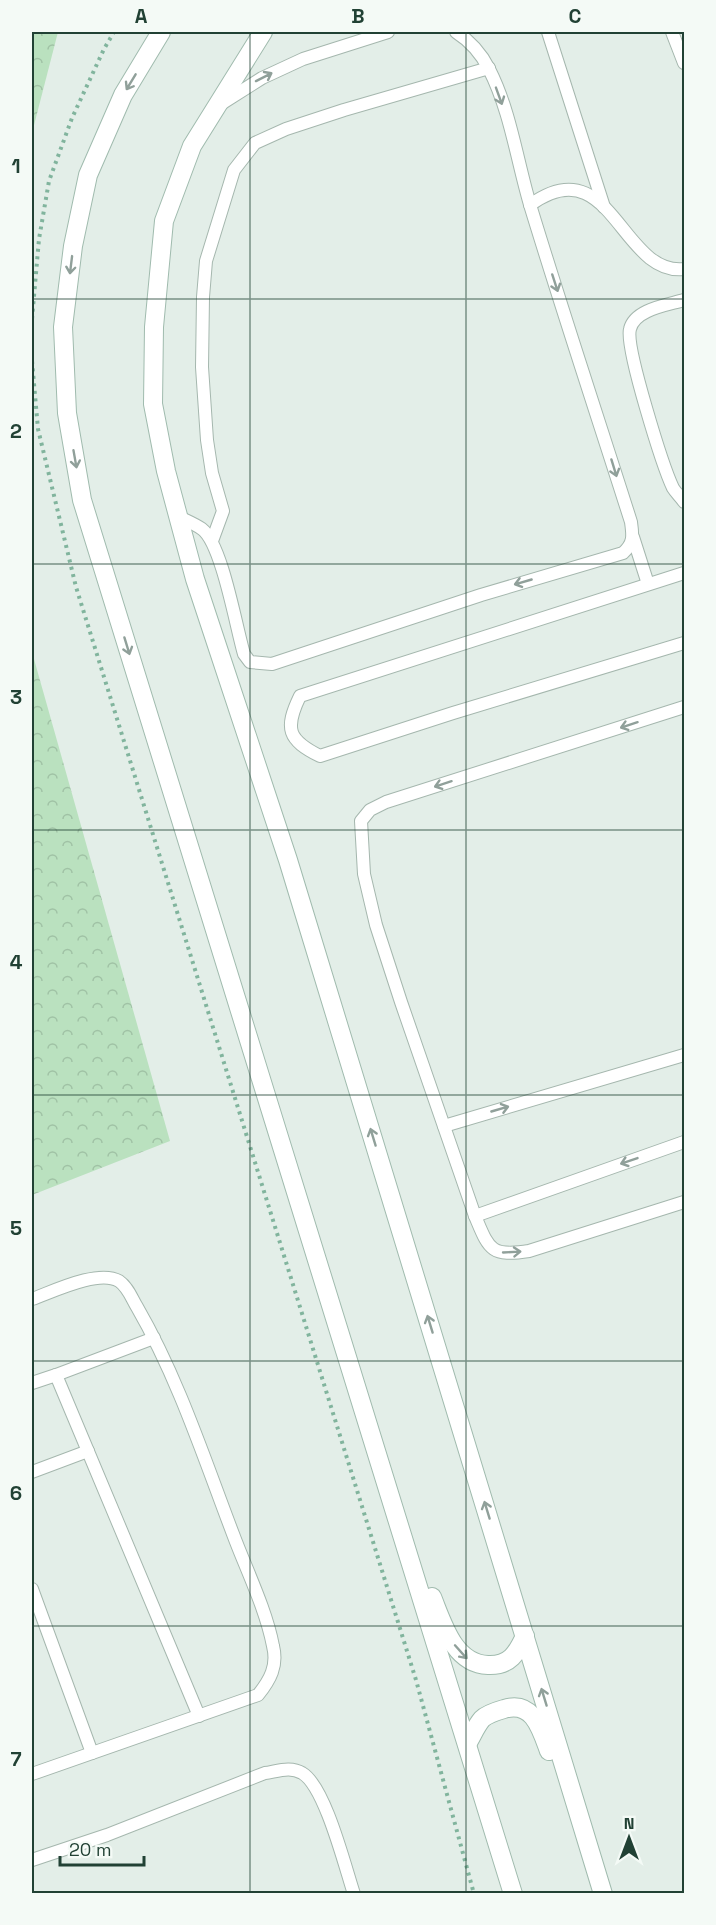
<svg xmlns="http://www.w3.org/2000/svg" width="716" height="1925" font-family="'Space Grotesk',sans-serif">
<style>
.forest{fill:url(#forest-crowns)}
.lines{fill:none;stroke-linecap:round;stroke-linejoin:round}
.lane-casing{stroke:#a5b7ae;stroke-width:14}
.secondary-casing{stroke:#a0bbae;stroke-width:20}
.path{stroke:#81b49d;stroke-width:4;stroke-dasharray:3 4.5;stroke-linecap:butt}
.lane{stroke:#fff;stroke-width:12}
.secondary{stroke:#fff;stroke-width:18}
.oneway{stroke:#90a09a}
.grid{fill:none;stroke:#214134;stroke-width:1.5;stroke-opacity:0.55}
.neatline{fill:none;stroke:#214134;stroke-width:2}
.grid-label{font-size:20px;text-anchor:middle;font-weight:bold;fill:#214134}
</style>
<defs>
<pattern id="forest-crowns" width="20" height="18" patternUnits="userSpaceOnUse" patternTransform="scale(1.5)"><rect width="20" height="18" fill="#bae1bf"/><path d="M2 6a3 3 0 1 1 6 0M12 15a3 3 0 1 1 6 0" fill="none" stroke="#a0c2a5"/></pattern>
</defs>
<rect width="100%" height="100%" fill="#e3eee8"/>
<!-- forest -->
<g class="forest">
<path d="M 32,32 L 58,32 L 32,133 Z"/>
<path d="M 32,652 L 170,1141 L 32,1195 Z"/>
</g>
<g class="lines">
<!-- lane casing -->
<g class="lane-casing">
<g id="lane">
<path d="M 548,32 L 604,207"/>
<path d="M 672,32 L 684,63"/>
<path d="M 221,104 L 262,78 L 303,59 L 388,32"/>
<path d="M 530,205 C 611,146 621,276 684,269"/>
<path d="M 684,300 C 668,305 635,309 630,329 C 625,347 663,467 673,488 C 676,493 681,497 684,502"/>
<path d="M 177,516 C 185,520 195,524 202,529 C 222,544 236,627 244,654 L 250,662 L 272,664 L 481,595 L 623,553 C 634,543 633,536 631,522 C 598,418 563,313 531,208 C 517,162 511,112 489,69 C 481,53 470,41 456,32"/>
<path d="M 633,537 L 648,584"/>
<path d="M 212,541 L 223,511 L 212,473 L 207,440 L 202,367 L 203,297 L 206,261 L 234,170 L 255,143 L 286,129 L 344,110 L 489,68"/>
<path d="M 684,573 L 300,696 C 284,729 288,740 320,756 L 453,713 L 684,643"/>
<path d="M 684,707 L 386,802 L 370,810 L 361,821 L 364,874 L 376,925 L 401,1002 L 475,1216 C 489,1249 490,1257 529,1251 L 684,1202"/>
<path d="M 444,1126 L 684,1055"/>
<path d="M 475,1216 L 684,1142"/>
<path d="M 32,1299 C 52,1292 98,1269 119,1281 C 128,1287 132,1299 137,1307 C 178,1378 204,1458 233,1534 C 246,1569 266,1609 273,1646 C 278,1666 270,1680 258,1695 L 32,1774"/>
<path d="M 56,1375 L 199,1716"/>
<path d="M 32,1383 L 56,1375 L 154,1338"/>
<path d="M 32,1472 L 88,1451"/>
<path d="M 32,1589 L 92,1753"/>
<path d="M 32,1860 L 107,1835 L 265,1773 C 278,1771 291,1766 302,1773 C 325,1786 345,1867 354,1894"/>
</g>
</g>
<!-- secondary casing -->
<g class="secondary-casing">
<g id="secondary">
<path d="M 161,32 L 123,95 L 88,175 L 73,246 L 63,327 L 67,413 L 82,500 L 513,1894"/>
<path d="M 263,32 L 192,146 L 164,221 L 154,327 L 153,404 L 166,471 L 195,579 L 288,860 L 603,1894"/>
<path d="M 432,1597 C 443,1624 454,1664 488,1665 C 510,1666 517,1653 525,1636"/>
<path d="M 467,1744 C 472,1736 476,1726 482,1719 C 487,1714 497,1711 504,1709 C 533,1700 541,1729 549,1751"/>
</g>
</g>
<!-- path -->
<g class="path">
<path d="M 32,319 L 39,239 L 49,181 L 72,118 L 104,49 L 114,32"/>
<path d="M 32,361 L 38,429 L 76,587 L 416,1680 L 474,1894"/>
</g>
<!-- lane -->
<use href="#lane" class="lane"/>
<!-- secondary -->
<use href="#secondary" class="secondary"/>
</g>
<!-- one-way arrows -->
<defs><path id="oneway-shaft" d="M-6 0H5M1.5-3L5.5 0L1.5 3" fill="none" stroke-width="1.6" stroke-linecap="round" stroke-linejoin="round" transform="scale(1.5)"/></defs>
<g class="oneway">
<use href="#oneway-shaft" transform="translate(264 77) rotate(-27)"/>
<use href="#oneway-shaft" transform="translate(131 82) rotate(121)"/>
<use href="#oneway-shaft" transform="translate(499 96) rotate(70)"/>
<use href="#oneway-shaft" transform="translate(71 265) rotate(97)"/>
<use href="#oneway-shaft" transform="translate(555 283) rotate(72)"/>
<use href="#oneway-shaft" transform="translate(75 459) rotate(80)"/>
<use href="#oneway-shaft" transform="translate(614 468) rotate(73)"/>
<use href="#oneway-shaft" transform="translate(523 582) rotate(164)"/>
<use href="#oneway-shaft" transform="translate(127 646) rotate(73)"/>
<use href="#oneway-shaft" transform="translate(629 725) rotate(162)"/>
<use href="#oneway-shaft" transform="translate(443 784) rotate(162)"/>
<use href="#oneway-shaft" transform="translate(500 1109) rotate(-16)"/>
<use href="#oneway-shaft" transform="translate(373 1137) rotate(-107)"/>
<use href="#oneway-shaft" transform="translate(629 1161) rotate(161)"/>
<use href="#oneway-shaft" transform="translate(512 1252) rotate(-3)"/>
<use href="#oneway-shaft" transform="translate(430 1324) rotate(-107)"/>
<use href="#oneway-shaft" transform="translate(487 1510) rotate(-107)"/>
<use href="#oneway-shaft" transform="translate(461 1652) rotate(48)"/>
<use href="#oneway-shaft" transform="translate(544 1697) rotate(-107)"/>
</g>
<!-- grid -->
<path class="grid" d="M 250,32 L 250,1894M 466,32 L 466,1894M 32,299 L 684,299M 32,564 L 684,564M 32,830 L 684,830M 32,1095 L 684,1095M 32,1361 L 684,1361M 32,1626 L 684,1626"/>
<!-- border -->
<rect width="716" height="1925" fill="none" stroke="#f4faf6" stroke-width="66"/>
<!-- north arrow -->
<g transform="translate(629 1838)" stroke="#f4faf6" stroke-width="4.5" paint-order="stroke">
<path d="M0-4.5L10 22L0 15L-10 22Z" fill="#214134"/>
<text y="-9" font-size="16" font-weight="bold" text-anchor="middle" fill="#214134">N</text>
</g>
<!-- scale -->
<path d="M60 1856v9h84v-9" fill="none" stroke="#214134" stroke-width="3"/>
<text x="69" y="1856" font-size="18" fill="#214134" stroke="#f4faf6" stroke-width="4.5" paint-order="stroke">20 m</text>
<rect x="33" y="33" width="650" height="1859" class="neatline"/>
<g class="grid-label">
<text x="141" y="23">A</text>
<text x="358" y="23">B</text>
<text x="575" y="23">C</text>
<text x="16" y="173">1</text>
<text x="16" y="438">2</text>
<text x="16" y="704">3</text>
<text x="16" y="969">4</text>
<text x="16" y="1235">5</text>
<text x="16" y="1500">6</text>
<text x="16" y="1766">7</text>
</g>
</svg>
